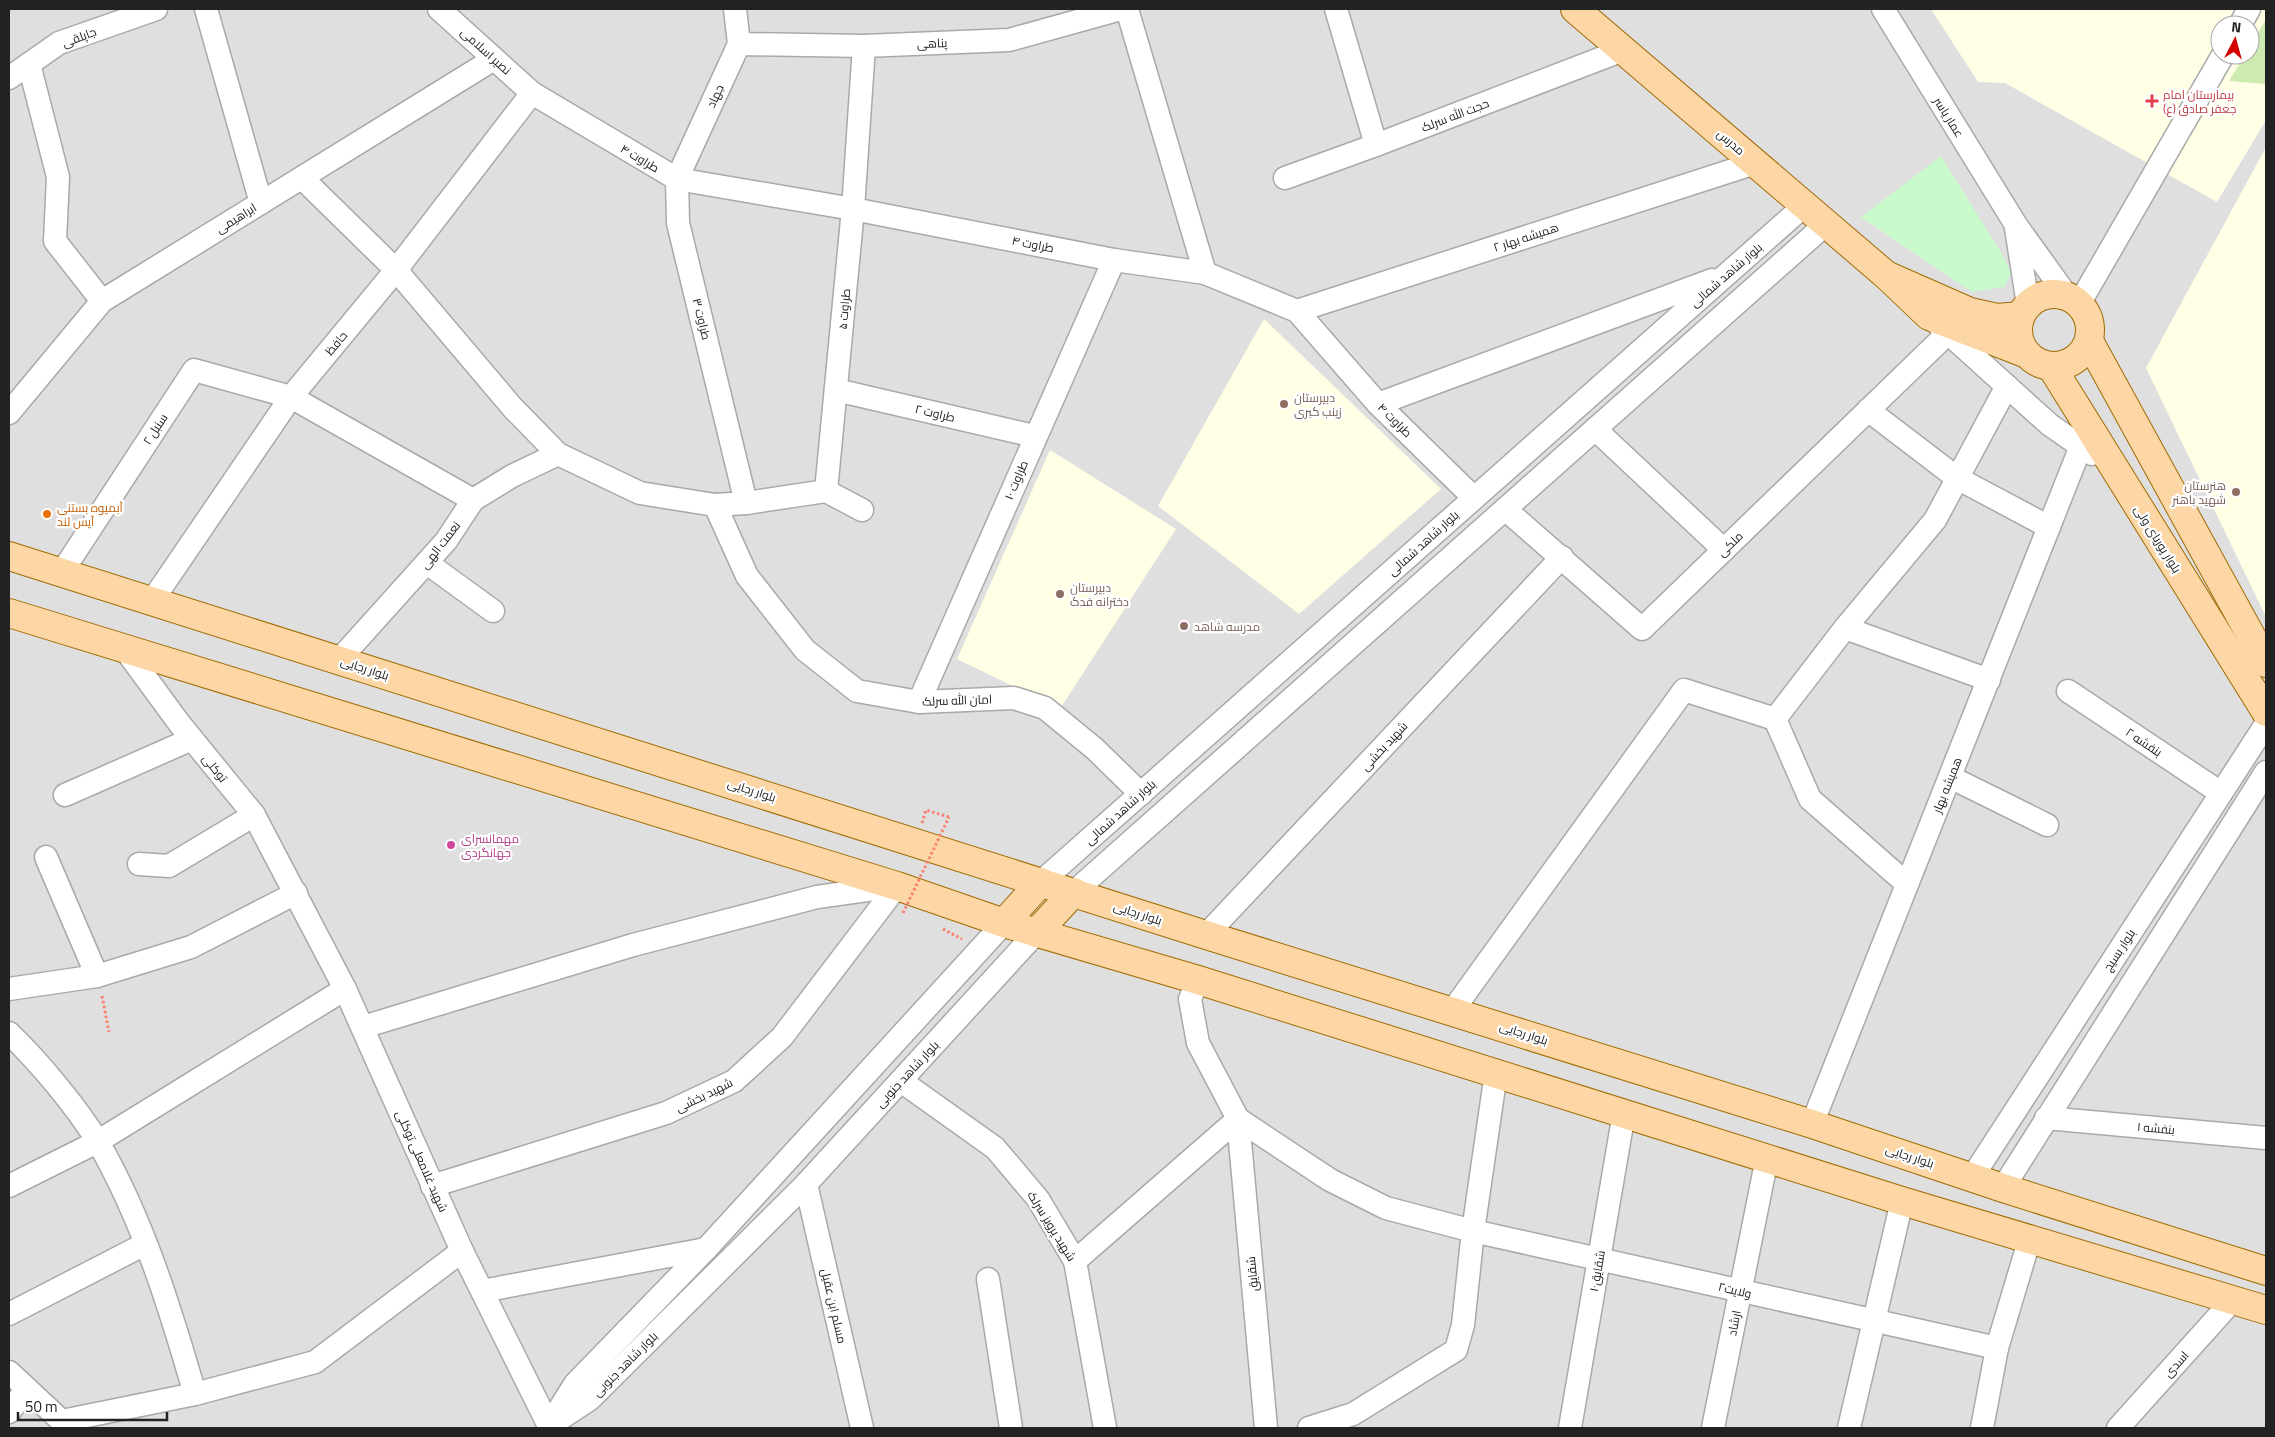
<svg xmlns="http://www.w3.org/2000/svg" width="2275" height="1437" font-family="'Titillium Web',Cairo,sans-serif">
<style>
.residential{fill:#e0dfdf;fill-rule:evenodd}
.education{fill:#ffffe5;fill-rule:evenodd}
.grass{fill:#cdebb0}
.park{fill:#c8facc}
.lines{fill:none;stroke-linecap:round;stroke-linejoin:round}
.minor-casing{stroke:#a9a9a9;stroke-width:25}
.major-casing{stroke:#a06b00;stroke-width:30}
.path{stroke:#fa8072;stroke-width:3;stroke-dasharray:2.5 2.5;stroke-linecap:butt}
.minor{stroke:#fff;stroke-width:22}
.major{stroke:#fcd6a4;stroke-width:28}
.path-bridge{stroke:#fa8072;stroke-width:3;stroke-dasharray:2.5 2.5;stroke-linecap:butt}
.health-dot{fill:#e0444e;stroke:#fff;stroke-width:2}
.education-dot{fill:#8d6e63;stroke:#fff;stroke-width:2}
.food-dot{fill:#e8710a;stroke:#fff;stroke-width:2}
.hotel-dot{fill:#d1479c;stroke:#fff;stroke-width:2}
.labels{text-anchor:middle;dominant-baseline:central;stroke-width:4.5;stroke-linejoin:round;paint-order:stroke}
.street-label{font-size:12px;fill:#222;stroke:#fff}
.health-label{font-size:12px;fill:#be3a42;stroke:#fff;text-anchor:start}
.education-label{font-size:12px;fill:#785e54;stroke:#fff;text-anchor:start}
.food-label{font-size:12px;fill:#c56008;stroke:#fff;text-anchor:start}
.hotel-label{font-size:12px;fill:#b23c85;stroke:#fff;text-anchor:start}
</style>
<rect width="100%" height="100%" fill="#f2efe9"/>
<!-- residential -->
<path class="residential" d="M 9,9 L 2266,9 L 2266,1428 L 9,1428 ZM 2220,25 L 2250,25 L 2250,55 L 2220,55 Z"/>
<!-- education -->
<g class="education">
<path d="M 1931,9 L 2266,9 L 2266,120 L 2217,202 L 2005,83 L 1978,82 ZM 2220,25 L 2250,25 L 2250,55 L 2220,55 Z"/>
<path d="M 2266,147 L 2266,617 L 2146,368 Z"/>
<path d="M 1264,319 L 1441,489 L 1299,614 L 1158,506 Z"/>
<path d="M 1050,450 L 1176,529 L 1060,709 L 957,659 Z"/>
</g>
<!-- grass -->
<path class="grass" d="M 2266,19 L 2266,84 L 2229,81 L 2245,55 L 2250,55 L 2250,46 Z"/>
<!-- park -->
<path class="park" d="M 1941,156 L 2002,254 L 2011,274 L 2004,287 L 1972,292 L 1861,217 Z"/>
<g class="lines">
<!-- minor casing -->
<g class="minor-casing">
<g id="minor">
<path d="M 206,9 L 261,203"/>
<path d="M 439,9 L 532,93 L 677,179 L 853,209 L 1114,260 L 1205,273 L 1297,311 L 1378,404 L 1474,498"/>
<path d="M 1127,9 L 1205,273"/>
<path d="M 1336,9 L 1376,145"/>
<path d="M 1883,9 L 2016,225 L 2067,296"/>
<path d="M 2240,25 L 2249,9"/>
<path d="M 739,44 L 864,46 L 1009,40 L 1121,9"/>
<path d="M 29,64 L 58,177 L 55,241 L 102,301"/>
<path d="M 9,78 L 59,43 L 156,9"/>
<path d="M 302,178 L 396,270 L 512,407 L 558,454 L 640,493 L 715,505 L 746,503 L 678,223 L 677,179 L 739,44 L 735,9"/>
<path d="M 1285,178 L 1376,145 L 1623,50"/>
<path d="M 2016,228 L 2028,305"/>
<path d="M 2079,304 L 2223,55"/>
<path d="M 1297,311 L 1755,163"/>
<path d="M 1937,323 L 2050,425 L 2092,454"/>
<path d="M 836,390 L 1034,436"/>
<path d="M 1378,404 L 1712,280"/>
<path d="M 1868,410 L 1957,478 L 2049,527"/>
<path d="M 9,413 L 102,301 L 494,59"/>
<path d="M 1595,429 L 1724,550"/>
<path d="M 826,491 L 862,510"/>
<path d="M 746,503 L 826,491 L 853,209 L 864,46"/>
<path d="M 715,505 L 747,576 L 805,650 L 857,691 L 919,702 L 1014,698 L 1045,708 L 1095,749 L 1141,794"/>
<path d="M 1505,509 L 1642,629 L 1948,333"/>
<path d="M 427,563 L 493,611"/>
<path d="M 62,572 L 194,370 L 291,397 L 473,500"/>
<path d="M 152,601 L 291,397 L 396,270 L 532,93"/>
<path d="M 1845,628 L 1989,680"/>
<path d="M 124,648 L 179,723 L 254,815 L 345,989 L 462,1251 L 550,1428"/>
<path d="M 339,660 L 446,541 L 473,500 L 512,476 L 558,454"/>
<path d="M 2068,691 L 2221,793"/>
<path d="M 919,702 L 1114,260"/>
<path d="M 1950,777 L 2047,825"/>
<path d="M 65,795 L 192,739"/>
<path d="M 46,857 L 97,976"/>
<path d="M 139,864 L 169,866 L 254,815"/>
<path d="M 1041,882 L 1805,205"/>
<path d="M 1907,884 L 1810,799 L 1775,719 L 1845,628 L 1935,520 L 2007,386"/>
<path d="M 1074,892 L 1826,224"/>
<path d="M 1206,935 L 1562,557"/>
<path d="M 1198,980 L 1190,999 L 1198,1043 L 1238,1119 L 1330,1180 L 1386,1208 L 1473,1231 L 1997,1348"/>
<path d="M 9,989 L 97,976 L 191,947 L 296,893"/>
<path d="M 1453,1010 L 1684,690 L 1775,719"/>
<path d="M 363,1027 L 633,945 L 817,897 L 896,886"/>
<path d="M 9,1033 C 39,1062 76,1106 98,1142 C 143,1220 170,1308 195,1394"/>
<path d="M 901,1081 L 995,1148 L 1038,1199 L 1075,1261 L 1105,1428"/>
<path d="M 2046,1118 L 2266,1138"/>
<path d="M 1238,1119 L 1266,1428"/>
<path d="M 1812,1124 L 2081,446"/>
<path d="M 1973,1176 L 2266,724"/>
<path d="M 806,1184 L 862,1428"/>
<path d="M 9,1186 L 97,1142 L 345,989"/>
<path d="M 432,1186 L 666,1113 L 734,1081 L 782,1037 L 897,886"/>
<path d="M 2003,1188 L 2266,772"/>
<path d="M 1075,1261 L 1238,1119"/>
<path d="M 988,1279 L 1011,1428"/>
<path d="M 482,1291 L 706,1249"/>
<path d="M 9,1314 L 145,1244"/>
<path d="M 9,1372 L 69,1428"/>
<path d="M 9,1412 L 27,1389"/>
<path d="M 553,1419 L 575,1384 L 706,1249 L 1004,923"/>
<path d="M 62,1421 L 195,1394 L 315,1362 L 462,1251"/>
<path d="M 549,1426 L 590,1399 L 806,1184 L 1036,933"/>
<path d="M 1309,1428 L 1353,1414 L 1456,1350 L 1463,1325 L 1473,1231 L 1496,1073"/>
<path d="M 1570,1428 L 1624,1113"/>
<path d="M 1713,1428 L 1767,1158"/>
<path d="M 1849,1428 L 1902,1201"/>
<path d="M 1982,1428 L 1997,1348 L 2030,1238"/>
<path d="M 2118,1428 L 2233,1300"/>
</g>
</g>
<!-- major casing -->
<g class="major-casing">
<g id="major">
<path d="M 1575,9 L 1886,275"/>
<circle cx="2054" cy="330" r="36"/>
<path d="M 2020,316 L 1997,318 L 1970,312 L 1886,275 L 1929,316 L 2027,354"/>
<path d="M 2089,341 L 2266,663"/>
<path d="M 2051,366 L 2266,712"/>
<path d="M 9,556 L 1206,935 L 1812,1124 L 2003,1188 L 2266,1271"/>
<path d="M 9,613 L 897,886 L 1004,923 L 1198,980 L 1902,1201 L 2266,1310"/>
<path d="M 1004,923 L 1041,882"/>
<path d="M 1036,933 L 1074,892"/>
</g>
</g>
<!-- path -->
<g class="path">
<path d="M 922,823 L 926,810 L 949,817"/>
<path d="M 943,929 L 962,939"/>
<path d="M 102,996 L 109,1032"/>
</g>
<!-- minor -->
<use href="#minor" class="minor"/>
<!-- major -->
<use href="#major" class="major"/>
<!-- path-bridge -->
<path class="path-bridge" d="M 903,913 L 949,817"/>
</g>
<!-- markers -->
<path class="health-dot" d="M2149.5 93.5h5v5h5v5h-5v5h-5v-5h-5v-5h5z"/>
<g class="education-dot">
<circle cx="1284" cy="404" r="5"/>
<circle cx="2236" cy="492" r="5"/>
<circle cx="1060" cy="594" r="5"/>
<circle cx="1184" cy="626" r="5"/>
</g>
<circle class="food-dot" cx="47" cy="514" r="5"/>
<circle class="hotel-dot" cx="451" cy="845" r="5"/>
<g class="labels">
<!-- street labels -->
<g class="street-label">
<text transform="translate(79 37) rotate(-21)">جاپلقی</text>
<text transform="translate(932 43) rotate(-2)">پناهی</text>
<text transform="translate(486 51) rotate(42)">نصیر اسلامی</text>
<text transform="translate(715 96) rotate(-65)">جهاد</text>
<text transform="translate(1455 115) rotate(-21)">حجت الله سرلک</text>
<text transform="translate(1949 117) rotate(58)">عمار یاسر</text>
<text transform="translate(1731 142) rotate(41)">مدرس</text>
<text transform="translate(640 158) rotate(31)">طراوت ۴</text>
<text transform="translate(236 218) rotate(-32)">ابراهیمی</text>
<text transform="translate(1526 237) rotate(-18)">همیشه بهار ۲</text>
<text transform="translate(1033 244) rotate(11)">طراوت ۴</text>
<text transform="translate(1726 275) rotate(-41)">بلوار شاهد شمالی</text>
<text transform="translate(844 309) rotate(-85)">طراوت ۵</text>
<text transform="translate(702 319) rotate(76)">طراوت ۳</text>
<text transform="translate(336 343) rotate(-50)">حافظ</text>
<text transform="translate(935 413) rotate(13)">طراوت ۲</text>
<text transform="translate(1395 420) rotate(45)">طراوت ۴</text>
<text transform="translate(155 429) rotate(-57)">سنبل ۲</text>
<text transform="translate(1016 480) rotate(-67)">طراوت ۱۰</text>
<text transform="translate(2158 539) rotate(58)">بلوار پوریای ولی</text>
<text transform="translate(1423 543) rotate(-42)">بلوار شاهد شمالی</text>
<text transform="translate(1730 544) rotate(-44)">ملکی</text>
<text transform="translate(440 545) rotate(-52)">نعمت الهی</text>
<text transform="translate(365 668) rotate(18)">بلوار رجایی</text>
<text transform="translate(957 700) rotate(-2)">امان الله سرلک</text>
<text transform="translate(2144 742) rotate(34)">بنفشه ۲</text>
<text transform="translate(1384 746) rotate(-47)">شهید بخشی</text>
<text transform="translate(215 768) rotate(51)">توکلی</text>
<text transform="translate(1947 785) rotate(-68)">همیشه بهار</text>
<text transform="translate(752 790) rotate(18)">بلوار رجایی</text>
<text transform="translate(1120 812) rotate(-42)">بلوار شاهد شمالی</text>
<text transform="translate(1138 913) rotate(18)">بلوار رجایی</text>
<text transform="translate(2119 950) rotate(-57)">بلوار بسیج</text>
<text transform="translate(1524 1033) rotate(18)">بلوار رجایی</text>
<text transform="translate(907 1074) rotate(-47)">بلوار شاهد جنوبی</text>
<text transform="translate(704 1095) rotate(-26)">شهید بخشی</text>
<text transform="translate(2156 1128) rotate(5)">بنفشه ۱</text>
<text transform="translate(1910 1156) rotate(18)">بلوار رجایی</text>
<text transform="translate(422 1161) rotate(66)">شهید غلامعلی توکلی</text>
<text transform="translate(1052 1226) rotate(58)">شهید پرویز سرلک</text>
<text transform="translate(1597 1271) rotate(-80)">شقایق۱۰</text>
<text transform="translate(1252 1274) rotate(-95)">شقایق</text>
<text transform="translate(1735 1290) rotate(13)">ولایت۲</text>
<text transform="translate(834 1306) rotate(77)">مسلم ابن عقیل</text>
<text transform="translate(1734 1323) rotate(-79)">ارشاد</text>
<text transform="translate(625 1364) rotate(-45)">بلوار شاهد جنوبی</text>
<text transform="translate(2176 1364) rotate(-48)">اسدی</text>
</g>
<!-- health labels -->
<g class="health-label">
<text x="2163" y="94">بیمارستان امام<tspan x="2163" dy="14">جعفر صادق (ع)</tspan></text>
</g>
<!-- education labels -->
<g class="education-label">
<text x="1294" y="397">دبیرستان<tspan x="1294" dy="14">زینب کبری</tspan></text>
<text x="2226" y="485" text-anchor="end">هنرستان<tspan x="2226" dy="14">شهید باهنر</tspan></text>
<text x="1070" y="587">دبیرستان<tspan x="1070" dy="14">دخترانه فدک</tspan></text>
<text x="1194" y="626">مدرسه شاهد</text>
</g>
<!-- food labels -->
<g class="food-label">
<text x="57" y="507">آبمیوه بستنی<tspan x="57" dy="14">آیس لند</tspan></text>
</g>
<!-- hotel labels -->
<g class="hotel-label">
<text x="461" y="838">مهمانسرای<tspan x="461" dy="14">جهانگردی</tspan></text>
</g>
</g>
<!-- border -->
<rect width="2275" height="1437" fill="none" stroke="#222222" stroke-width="20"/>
<!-- north arrow -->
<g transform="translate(2235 40) rotate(6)"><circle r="24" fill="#ffffff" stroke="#a7a7a7"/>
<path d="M0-4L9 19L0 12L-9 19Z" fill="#d40000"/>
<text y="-8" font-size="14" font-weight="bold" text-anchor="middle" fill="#222222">N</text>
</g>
<!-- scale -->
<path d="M18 1412v8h149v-8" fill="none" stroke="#222222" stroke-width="2.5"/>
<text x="25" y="1412" font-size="15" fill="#222222" stroke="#ffffff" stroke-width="4" paint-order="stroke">50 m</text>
</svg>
